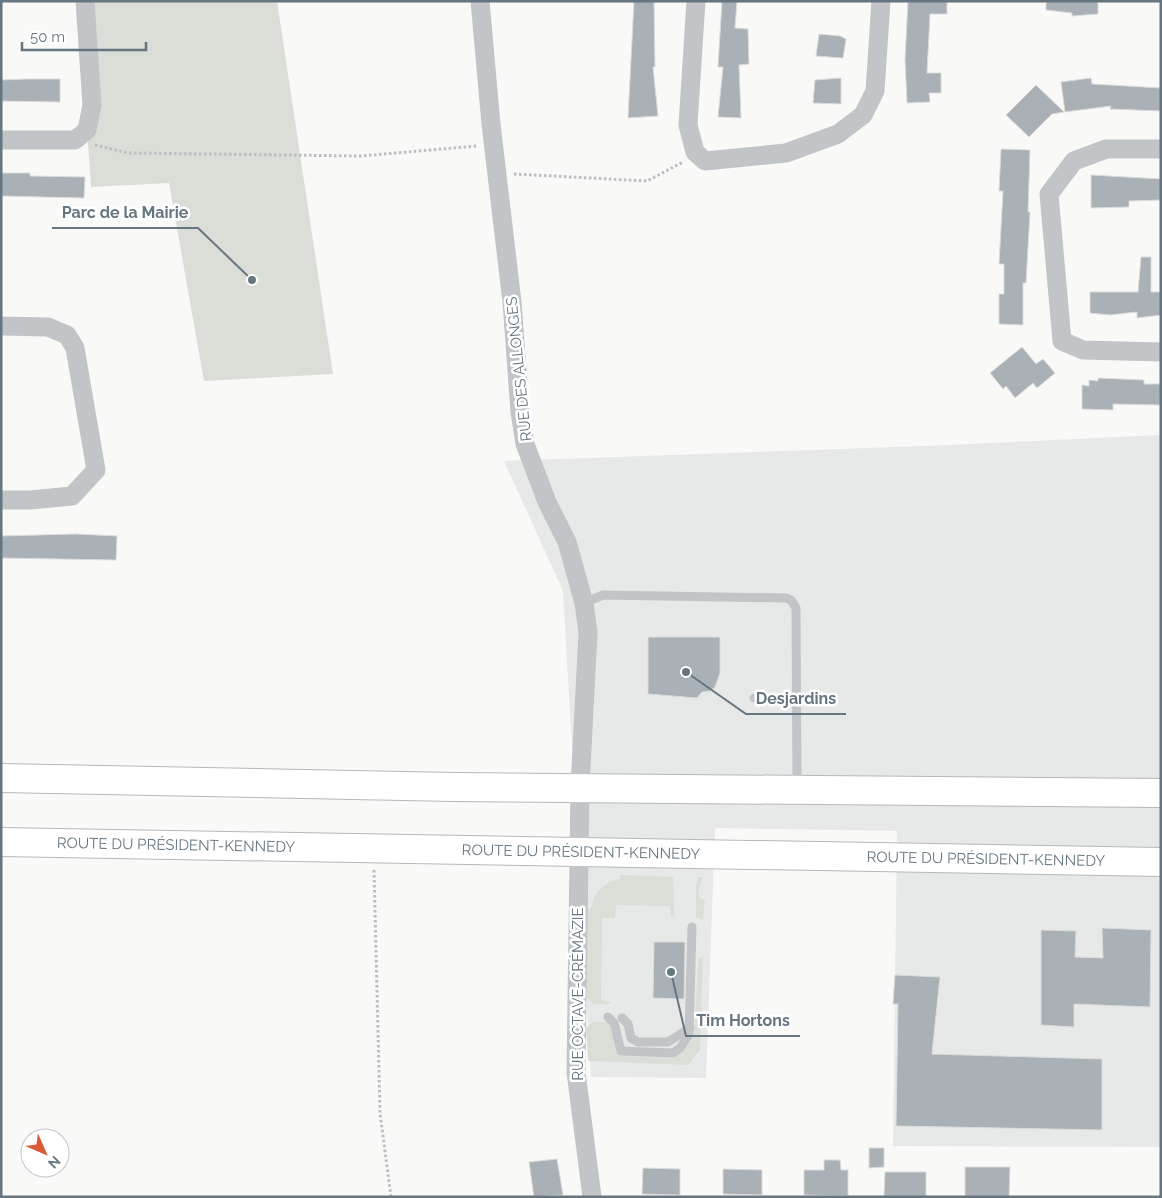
<svg xmlns="http://www.w3.org/2000/svg" width="1162" height="1198" font-family="Raleway,sans-serif">
<style>
.built{fill:#e7e8e8}
.green{fill:#daded7}
.building{fill:#a9b0b6;stroke:#dbdbda}
.lines{fill:none;stroke-linecap:round;stroke-linejoin:round}
.primary-casing{stroke:#b4b9bd;stroke-width:30}
.path{stroke:#bbbec0;stroke-width:3;stroke-dasharray:2.5 2.5;stroke-linecap:butt}
.service{stroke:#c1c5c8;stroke-width:9}
.minor{stroke:#c1c5c8;stroke-width:19}
.primary{stroke:#fff;stroke-width:28}
.labels{text-anchor:middle;dominant-baseline:central;stroke-width:5;stroke-linejoin:round;paint-order:stroke}
.street-label{font-size:15px;fill:#667680;stroke:#fff}
.leader{fill:none;stroke:#667680;stroke-width:2}
.callout-dot{fill:#667680;stroke:#fff;stroke-width:2}
.callout-label{font-size:16px;text-anchor:middle;font-weight:bold;fill:#667680;stroke:#fff;stroke-width:5;stroke-linejoin:round;paint-order:stroke}
</style>
<rect width="100%" height="100%" fill="#f9f9f8"/>
<!-- built -->
<path class="built" d="M 1161,435 L 1161,1147 L 893,1146 L 897,831 L 715,828 L 706,1078 L 591,1077 L 563,591 L 504,461 L 950,445 Z"/>
<!-- green -->
<g class="green">
<path d="M 83,1 L 277,1 L 333,374 L 204,381 L 169,183 L 91,187 L 87,130 Z"/>
<path d="M 620,875 L 673,877 L 674,916 L 671,916 L 670,906 L 616,905 L 615,918 L 602,918 L 601,1000 L 611,1002 L 608,1004 L 594,1004 L 587,998 L 586,993 L 588,909 L 591,908 C 595,891 603,883 620,879 Z"/>
<path d="M 698,877 L 703,877 L 699,888 L 699,898 L 705,900 L 703,920 L 696,918 L 696,887 Z"/>
<path d="M 703,957 L 700,1050 L 688,1065 L 588,1061 L 586,1028 L 594,1022 L 610,1022 L 619,1056 L 674,1058 L 679,1055 L 694,1039 L 698,964 L 699,959 Z"/>
</g>
<!-- building -->
<g class="building">
<path d="M 634,1 L 654,1 L 655,67 L 653,67 L 658,116 L 628,118 Z"/>
<path d="M 722,1 L 737,1 L 735,28 L 748,29 L 749,64 L 739,65 L 741,118 L 718,117 L 723,67 L 718,67 Z"/>
<path d="M 908,1 L 947,1 L 947,14 L 930,14 L 927,73 L 941,73 L 941,93 L 929,93 L 930,102 L 907,103 L 905,59 Z"/>
<path d="M 1046,1 L 1098,1 L 1098,14 L 1072,16 L 1072,13 L 1046,10 Z"/>
<path d="M 819,34 L 840,36 L 846,39 L 843,58 L 816,56 Z"/>
<path d="M 841,78 L 841,104 L 813,103 L 815,80 Z"/>
<path d="M 1091,78 L 1092,84 L 1161,88 L 1161,111 L 1110,109 L 1111,106 L 1065,112 L 1061,82 Z"/>
<path d="M 28,79 L 60,79 L 60,102 L 1,101 L 1,80 Z"/>
<path d="M 1036,85 L 1064,112 L 1052,114 L 1029,137 L 1006,115 Z"/>
<path d="M 1001,149 L 1030,150 L 1028,212 L 1030,212 L 1026,283 L 1023,283 L 1023,325 L 999,324 L 999,294 L 1004,294 L 1004,264 L 999,264 L 1003,191 L 999,191 Z"/>
<path d="M 1,173 L 30,173 L 30,176 L 85,177 L 84,198 L 1,196 Z"/>
<path d="M 1091,175 L 1161,179 L 1161,200 L 1129,201 L 1129,207 L 1091,208 Z"/>
<path d="M 1141,257 L 1151,257 L 1151,292 L 1161,292 L 1161,315 L 1137,318 L 1137,312 L 1110,315 L 1090,313 L 1090,292 L 1138,292 Z"/>
<path d="M 1022,347 L 1036,364 L 1043,359 L 1055,373 L 1037,388 L 1033,383 L 1015,398 L 1006,386 L 1003,389 L 990,373 Z"/>
<path d="M 1098,378 L 1144,380 L 1144,384 L 1161,384 L 1160,405 L 1113,404 L 1113,410 L 1082,409 L 1082,385 L 1089,386 L 1089,380 L 1098,381 Z"/>
<path d="M 76,534 L 117,536 L 116,560 L 1,558 L 1,536 Z"/>
<path d="M 648,637 L 720,637 L 720,673 L 715,687 L 710,691 L 702,692 L 697,698 L 648,694 Z"/>
<path d="M 1102,928 L 1151,930 L 1150,1007 L 1074,1004 L 1074,1027 L 1041,1025 L 1041,930 L 1076,931 L 1075,957 L 1103,958 Z"/>
<path d="M 654,942 L 685,942 L 684,999 L 653,998 Z"/>
<path d="M 895,975 L 940,977 L 932,1054 L 1102,1059 L 1102,1130 L 896,1126 L 898,1004 L 893,1004 Z"/>
<path d="M 869,1148 L 884,1148 L 884,1167 L 869,1168 Z"/>
<path d="M 557,1159 L 563,1195 L 534,1197 L 529,1162 Z"/>
<path d="M 824,1160 L 840,1160 L 841,1170 L 848,1170 L 848,1196 L 804,1195 L 804,1170 L 824,1170 Z"/>
<path d="M 965,1167 L 1010,1167 L 1009,1197 L 965,1197 Z"/>
<path d="M 643,1168 L 680,1169 L 680,1195 L 642,1194 Z"/>
<path d="M 723,1169 L 762,1170 L 762,1195 L 723,1194 Z"/>
<path d="M 885,1172 L 926,1172 L 926,1197 L 884,1197 Z"/>
</g>
<g class="lines">
<!-- primary casing -->
<g class="primary-casing">
<g id="primary">
<path d="M 1,778 L 454,787 L 1161,793"/>
<path id="s1" d="M 1,842 L 1161,862"/>
</g>
</g>
<!-- path -->
<g class="path">
<path d="M 95,145 L 128,153 L 361,156 L 477,146"/>
<path d="M 514,174 L 647,181 L 683,162"/>
<path d="M 374,870 L 380,1113 L 391,1197"/>
</g>
<!-- service -->
<g class="service">
<path d="M 584,603 L 603,595 L 786,598 L 791,600 L 796,608 L 797,787"/>
<path d="M 754,698 L 796,700"/>
<path d="M 608,1017 L 614,1023 L 621,1051 L 673,1053 L 680,1048 L 689,1035 L 692,927"/>
<path d="M 622,1018 L 628,1024 L 631,1038 L 638,1042 L 668,1042 L 690,1028"/>
</g>
<!-- minor -->
<g class="minor">
<path d="M 480,1 L 491,124 L 512,302 L 520,412 L 525,444 L 547,502 L 567,542 L 584,603 L 588,633 L 580,787 L 576,1072 L 592,1197"/>
<path d="M 696,1 L 688,125 L 695,152 L 705,161 L 786,153 L 838,134 L 863,115 L 875,91 L 881,1"/>
<path d="M 1,140 L 75,140 L 87,130 L 92,105 L 85,1"/>
<path d="M 1161,149 L 1106,149 L 1074,161 L 1049,194 L 1062,341 L 1083,350 L 1161,352"/>
<path d="M 1,326 L 48,327 L 67,335 L 75,348 L 96,470 L 72,496 L 30,500 L 1,500"/>
</g>
<!-- primary -->
<use href="#primary" class="primary"/>
</g>
<g class="labels">
<!-- street labels -->
<g class="street-label">
<text transform="translate(519 369) rotate(-96)">RUE DES ALLONGES</text>
<text stroke="none"><textPath href="#s1" startOffset="175">ROUTE DU PRÉSIDENT-KENNEDY</textPath></text>
<text stroke="none"><textPath href="#s1" startOffset="580">ROUTE DU PRÉSIDENT-KENNEDY</textPath></text>
<text stroke="none"><textPath href="#s1" startOffset="985">ROUTE DU PRÉSIDENT-KENNEDY</textPath></text>
<text transform="translate(578 994) rotate(-90)">RUE OCTAVE-CRÉMAZIE</text>
</g>
</g>
<!-- callouts -->
<path class="leader" d="M252 280L198 228H52M686 672L746 714H846M671 972L686 1036H800"/>
<g class="callout-dot">
<circle cx="252" cy="280" r="5"/>
<circle cx="686" cy="672" r="5"/>
<circle cx="671" cy="972" r="5"/>
</g>
<g class="callout-label">
<text x="125" y="218">Parc de la Mairie</text>
<text x="796" y="704">Desjardins</text>
<text x="743" y="1026">Tim Hortons</text>
</g>
<!-- border -->
<rect width="1162" height="1198" fill="none" stroke="#667680" stroke-width="5"/>
<!-- north arrow -->
<g transform="translate(45 1153) rotate(135)"><circle r="24" fill="#ffffff" stroke="#c2c8cc"/>
<path d="M0-4L9 19L0 12L-9 19Z" fill="#d85a39"/>
<text y="-8" font-size="14" font-weight="bold" text-anchor="middle" fill="#667680">N</text>
</g>
<!-- scale -->
<path d="M22 42v8h124v-8" fill="none" stroke="#667680" stroke-width="2.5"/>
<text x="30" y="42" font-size="15" fill="#667680" stroke="#ffffff" stroke-width="4" paint-order="stroke">50 m</text>
</svg>
